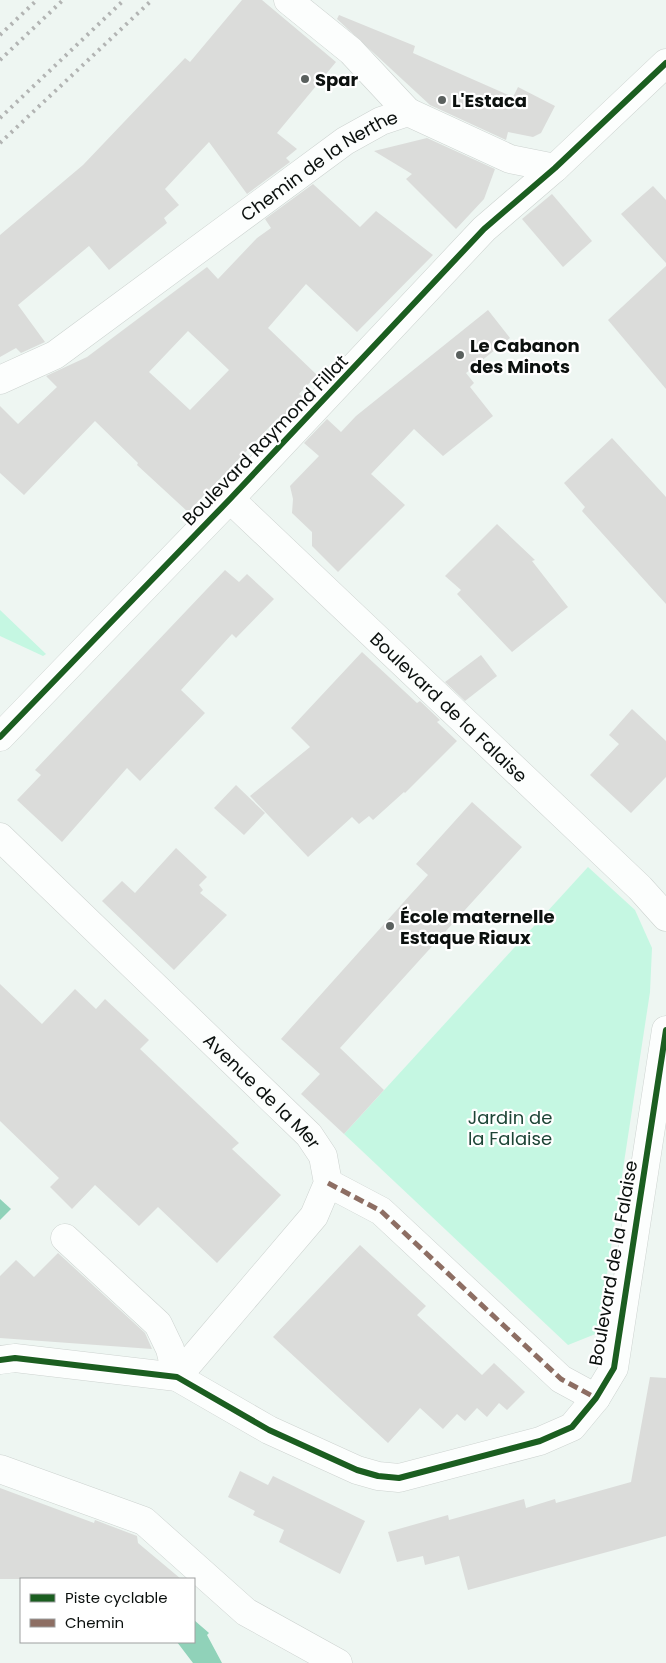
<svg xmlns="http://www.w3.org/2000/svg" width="666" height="1663" font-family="Poppins,sans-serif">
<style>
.green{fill:#c5f7e2}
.water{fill:#90d2b9}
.building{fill:#dbdcda;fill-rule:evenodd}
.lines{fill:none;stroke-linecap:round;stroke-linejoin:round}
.street-casing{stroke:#cdd3d0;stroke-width:29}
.street{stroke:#fcfefd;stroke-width:28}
.rail{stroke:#b2b4b3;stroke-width:4;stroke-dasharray:2.5 5;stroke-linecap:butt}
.quiet{stroke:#8d6e63;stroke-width:5;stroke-dasharray:10 5;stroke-linecap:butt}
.cycleway-casing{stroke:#fff;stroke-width:9}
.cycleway{stroke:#1b5e20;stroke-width:6}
.poi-dot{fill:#5a605e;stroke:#fff;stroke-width:2}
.labels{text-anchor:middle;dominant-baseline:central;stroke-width:4.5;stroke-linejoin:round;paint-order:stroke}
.poi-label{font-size:18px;font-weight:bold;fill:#0b100e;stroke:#fff;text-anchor:start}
.street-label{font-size:18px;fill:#0b100e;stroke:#fff}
.park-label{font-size:18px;fill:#1d4536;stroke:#fff}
</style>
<rect width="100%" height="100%" fill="#eef6f2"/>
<!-- green -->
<g class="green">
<path d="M 0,610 L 46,654 L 43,656 L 0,636 Z"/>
<path d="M 588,867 L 635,910 L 652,948 L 650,992 L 598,1333 L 568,1345 L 344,1134 Z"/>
</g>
<!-- water -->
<g class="water">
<path d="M 0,1199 L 11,1209 L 0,1220 Z"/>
<path d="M 194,1620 L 209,1633 L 207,1635 L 222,1663 L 193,1663 L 177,1642 L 194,1642 Z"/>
</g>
<!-- building -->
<g class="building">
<path d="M 242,0 L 262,0 L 336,62 L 277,133 L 297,149 L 286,158 L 290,162 L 247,194 L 209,142 L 165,189 L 179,205 L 164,218 L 167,223 L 109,270 L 89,246 L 18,305 L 45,342 L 21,353 L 16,348 L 0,357 L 0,235 L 83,165 L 185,58 L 190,62 Z"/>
<path d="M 339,15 L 415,46 L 413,53 L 513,97 L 518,87 L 555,106 L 541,133 L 533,137 L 508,132 L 506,140 L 430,105 L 337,19 Z"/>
<path d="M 427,138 L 495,169 L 484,199 L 456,229 L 406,179 L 412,174 L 374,151 Z"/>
<path d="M 313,184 L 360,227 L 376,211 L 433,255 L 357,332 L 306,284 L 268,328 L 317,375 L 299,394 L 304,398 L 282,421 L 278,418 L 188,512 L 137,465 L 138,463 L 95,421 L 24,495 L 0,473 L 0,406 L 18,424 L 57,387 L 46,376 L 87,357 L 207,267 L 218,279 L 257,238 L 271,228 L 265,219 ZM 188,331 L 229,370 L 190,410 L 149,372 Z"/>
<path d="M 653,186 L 666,200 L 666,263 L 621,214 Z"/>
<path d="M 552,194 L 592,241 L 563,267 L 522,219 Z"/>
<path d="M 666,266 L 666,389 L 608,320 Z"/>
<path d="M 488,310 L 510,338 L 466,373 L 474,383 L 470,387 L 493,416 L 443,456 L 414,429 L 371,474 L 405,505 L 338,572 L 312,546 L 312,532 L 292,513 L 293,499 L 290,486 L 319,456 L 304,443 L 327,419 L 341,432 L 356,416 Z"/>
<path d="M 612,438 L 666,497 L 666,604 L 582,511 L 585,507 L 564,483 Z"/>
<path d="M 497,524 L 535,560 L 532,561 L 568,607 L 512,652 L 457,594 L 461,590 L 445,576 Z"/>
<path d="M 225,570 L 239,582 L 247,574 L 274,599 L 236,638 L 232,634 L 181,690 L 205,713 L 140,781 L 127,768 L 62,842 L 17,800 L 41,775 L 35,770 Z"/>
<path d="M 362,652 L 417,703 L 420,701 L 440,720 L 437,722 L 457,741 L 405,793 L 404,792 L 373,820 L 369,816 L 359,824 L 352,817 L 308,857 L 250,796 L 310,747 L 291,728 Z"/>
<path d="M 481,655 L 497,676 L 465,701 L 445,682 Z"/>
<path d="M 632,709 L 666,741 L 666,777 L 631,813 L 590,775 L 619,744 L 609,735 Z"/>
<path d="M 236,785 L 265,813 L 244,835 L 214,808 Z"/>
<path d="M 472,802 L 522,847 L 340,1048 L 384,1090 L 344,1134 L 301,1094 L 320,1074 L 281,1039 L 428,875 L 416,864 Z"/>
<path d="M 176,848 L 207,877 L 199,885 L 203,890 L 200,893 L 227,915 L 174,970 L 102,901 L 122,881 L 135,893 Z"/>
<path d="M 0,984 L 42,1024 L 75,989 L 96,1009 L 105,999 L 149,1040 L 140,1049 L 239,1143 L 232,1149 L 281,1195 L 217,1263 L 158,1207 L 139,1226 L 95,1185 L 72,1209 L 50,1187 L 59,1178 L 0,1121 Z"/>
<path d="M 360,1245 L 426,1306 L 417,1315 L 482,1375 L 494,1363 L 525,1392 L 507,1410 L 499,1403 L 487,1417 L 477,1408 L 465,1421 L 457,1414 L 443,1429 L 420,1408 L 388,1443 L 273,1337 Z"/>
<path d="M 58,1253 L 145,1333 L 152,1349 L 0,1338 L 0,1276 L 16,1260 L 34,1277 Z"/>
<path d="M 650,1377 L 666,1378 L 666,1536 L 468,1590 L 459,1556 L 425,1565 L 423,1556 L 397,1562 L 388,1532 L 448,1515 L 449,1520 L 524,1499 L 526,1508 L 555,1499 L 556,1503 L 631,1482 Z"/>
<path d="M 240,1471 L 268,1485 L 273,1476 L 365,1521 L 340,1574 L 279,1542 L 284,1530 L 253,1515 L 255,1511 L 228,1497 Z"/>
<path d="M 0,1488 L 94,1523 L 95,1520 L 137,1536 L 138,1543 L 181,1579 L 0,1579 Z"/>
</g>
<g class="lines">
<!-- street casing -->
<g class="street-casing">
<g id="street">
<path d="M 288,0 L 351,51 L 408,112"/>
<path id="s1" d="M 0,380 L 55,355 L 345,141 L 381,121 L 408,112 L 510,159 L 555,168"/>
<path id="s2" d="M 230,499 L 640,888 L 666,917"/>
<path d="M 0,737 L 230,499 L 484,229 L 555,168 L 666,63"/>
<path id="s3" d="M 0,837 L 309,1135 L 323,1156 L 328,1183 L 314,1216 L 177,1377"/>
<path d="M 328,1183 L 381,1211 L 561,1379 L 596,1398"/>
<path d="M 65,1238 L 158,1324 L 170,1349 L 177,1377"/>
<path d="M 0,1360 L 15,1358 L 177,1377 L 269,1430 L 357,1470 L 378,1476 L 399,1478 L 540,1441 L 572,1427 L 596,1398 L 614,1368 L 666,1030"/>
<path d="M 0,1469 L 144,1521 L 246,1612 L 338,1663"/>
</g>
</g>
<!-- street -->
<use href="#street" class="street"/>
<!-- rail -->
<g class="rail">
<path d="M 0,35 L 37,0"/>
<path d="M 0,60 L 63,0"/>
<path d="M 0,118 L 124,0"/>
<path d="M 0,143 L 152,0"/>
</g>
<!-- quiet -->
<path class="quiet" d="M 328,1183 L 381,1211 L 561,1379 L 596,1398"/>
<!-- cycleway casing -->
<g class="cycleway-casing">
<g id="cycleway">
<path d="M 0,737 L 230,499 L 484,229 L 555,168 L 666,63"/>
<path d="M 0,1360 L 15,1358 L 177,1377 L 269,1430 L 357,1470 L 378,1476 L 399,1478 L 540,1441 L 572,1427 L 596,1398 L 614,1368 L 666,1030"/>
</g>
</g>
<!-- cycleway -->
<use href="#cycleway" class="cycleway"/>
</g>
<!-- markers -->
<g class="poi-dot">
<circle cx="305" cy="79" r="5"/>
<circle cx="442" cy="100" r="5"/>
<circle cx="460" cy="355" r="5"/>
<circle cx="390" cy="926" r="5"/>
</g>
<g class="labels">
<!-- poi labels -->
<g class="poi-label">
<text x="315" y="79">Spar</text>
<text x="452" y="100">L'Estaca</text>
<text x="470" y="345">Le Cabanon<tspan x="470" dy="21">des Minots</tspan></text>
<text x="400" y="916">École maternelle<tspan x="400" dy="21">Estaque Riaux</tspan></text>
</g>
<!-- street labels -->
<g class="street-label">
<text stroke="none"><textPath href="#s1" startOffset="386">Chemin de la Nerthe</textPath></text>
<text transform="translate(265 440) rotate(-46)">Boulevard Raymond Fillat</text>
<text stroke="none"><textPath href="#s2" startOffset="302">Boulevard de la Falaise</textPath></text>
<text stroke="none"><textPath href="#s3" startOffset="365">Avenue de la Mer</textPath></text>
<text transform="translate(613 1263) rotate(-80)">Boulevard de la Falaise</text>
</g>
<!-- park labels -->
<g class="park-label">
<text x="510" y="1117">Jardin de<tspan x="510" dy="21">la Falaise</tspan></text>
</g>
</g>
<!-- legend -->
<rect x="20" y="1578" width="175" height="65" fill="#ffffff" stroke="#9d9f9f"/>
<rect x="30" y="1594" width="25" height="8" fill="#1b5e20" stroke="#9d9f9f"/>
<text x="65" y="1603" font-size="15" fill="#0b100e">Piste cyclable</text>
<rect x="30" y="1619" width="25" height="8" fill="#8d6e63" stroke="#9d9f9f"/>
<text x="65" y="1628" font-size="15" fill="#0b100e">Chemin</text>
</svg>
